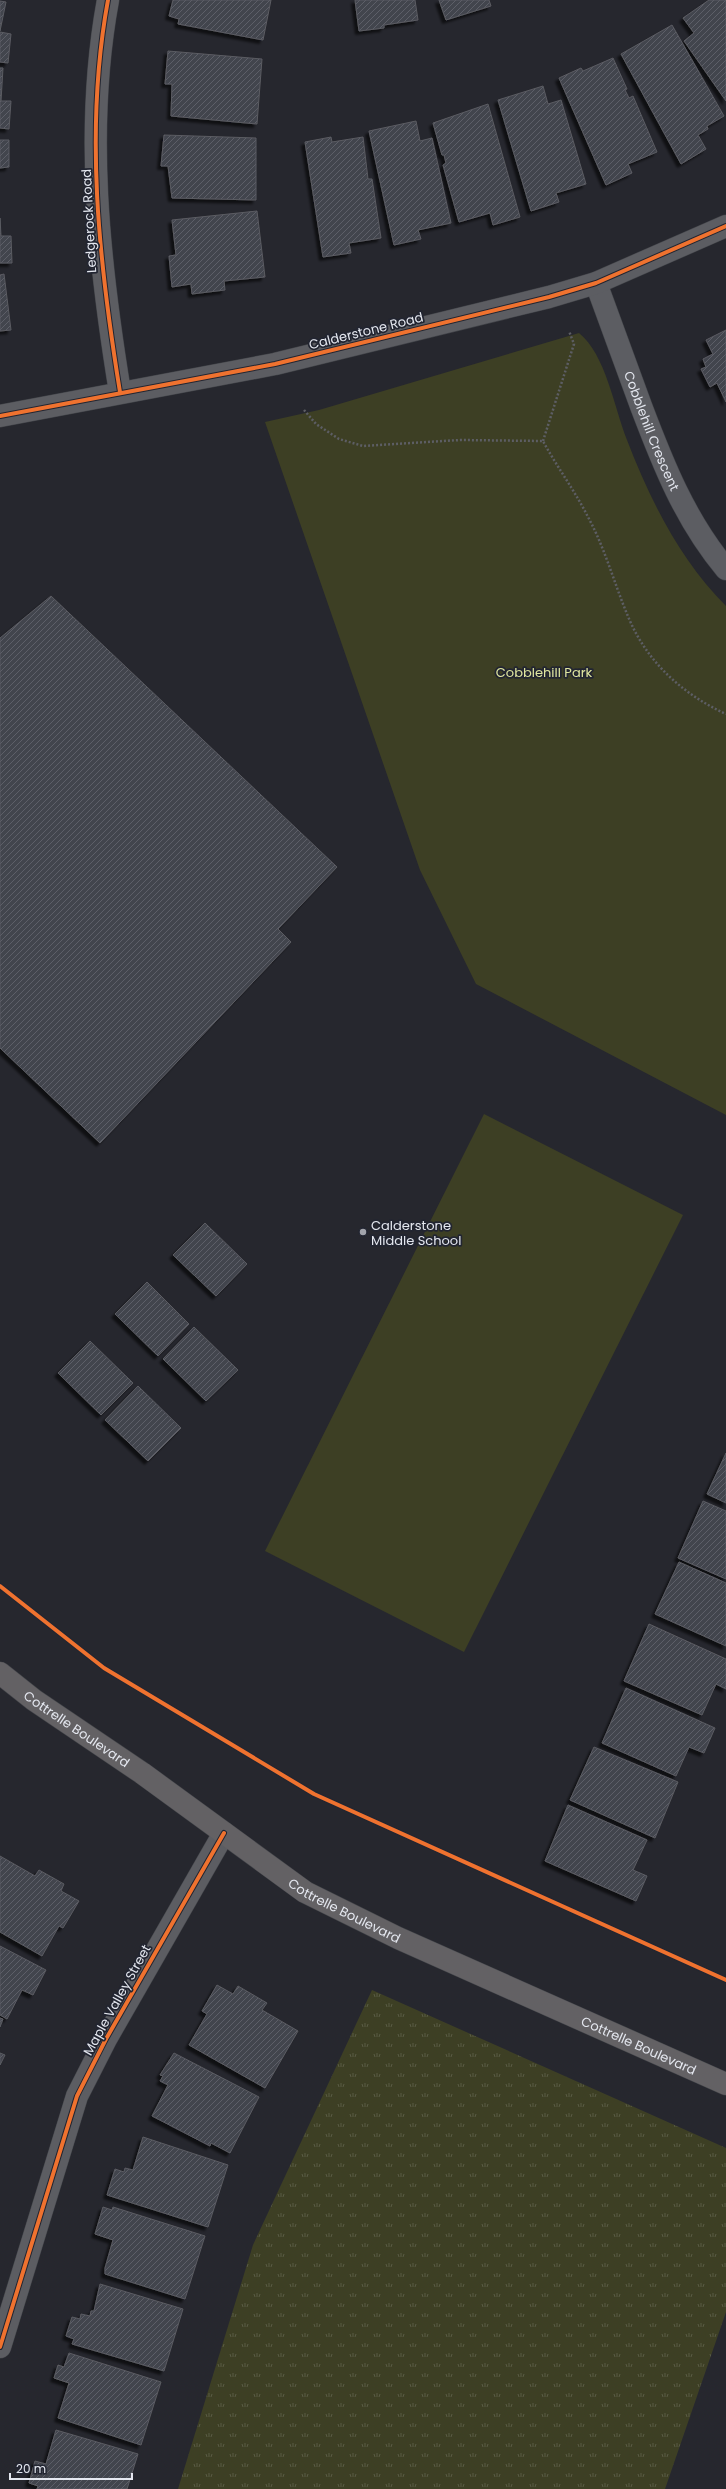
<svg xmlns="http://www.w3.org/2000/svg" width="726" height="2489" font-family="Poppins,sans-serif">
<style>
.grass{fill:url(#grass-tufts)}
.green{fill:#3d3f24}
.building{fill:url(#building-hatch);stroke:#5b5c62;filter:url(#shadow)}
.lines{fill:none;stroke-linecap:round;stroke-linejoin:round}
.minor-casing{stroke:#424449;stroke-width:23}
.secondary-casing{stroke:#424449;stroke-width:23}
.path{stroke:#5d5e64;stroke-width:2.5;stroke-dasharray:2 2;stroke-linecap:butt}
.minor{stroke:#5c5d62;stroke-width:22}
.secondary{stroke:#636164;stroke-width:22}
.cycleway-casing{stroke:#222531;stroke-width:6}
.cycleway{stroke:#ef722f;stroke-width:4}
.poi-dot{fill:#a2a4ab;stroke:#222531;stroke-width:1.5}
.labels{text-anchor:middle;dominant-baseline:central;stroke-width:3.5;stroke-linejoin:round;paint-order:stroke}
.street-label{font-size:13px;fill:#e4e7ef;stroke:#222531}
.park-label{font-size:13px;fill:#e0e69f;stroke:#222531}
.poi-label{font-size:13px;fill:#e4e7ef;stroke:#222531;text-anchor:start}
</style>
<defs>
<pattern id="grass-tufts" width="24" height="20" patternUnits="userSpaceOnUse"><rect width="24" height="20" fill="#3d3f24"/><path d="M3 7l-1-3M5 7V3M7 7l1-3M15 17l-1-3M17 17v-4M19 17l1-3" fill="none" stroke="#595b44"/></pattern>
<pattern id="building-hatch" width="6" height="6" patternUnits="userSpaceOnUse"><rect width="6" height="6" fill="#42444e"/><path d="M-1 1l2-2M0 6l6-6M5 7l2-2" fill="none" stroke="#5d5f68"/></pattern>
<filter id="shadow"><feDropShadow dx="-3.5" dy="3.5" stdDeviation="1" flood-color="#0009"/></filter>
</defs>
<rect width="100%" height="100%" fill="#26272e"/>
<!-- grass -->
<path class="grass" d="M 372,1990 L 726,2148 L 726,2312 L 665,2489 L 178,2489 L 253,2245 Z"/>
<!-- green -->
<g class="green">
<path d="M 579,333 C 606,355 614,407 627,440 C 650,500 680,560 726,606 L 726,1115 L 476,984 L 420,870 L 265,422 L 319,410 Z"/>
<path d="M 484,1114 L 683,1215 L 464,1652 L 265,1551 Z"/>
</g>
<!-- building -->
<g class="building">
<path d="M 173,0 L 271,0 L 263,40 L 178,24 L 179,19 L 169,16 Z"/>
<path d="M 355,0 L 415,0 L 418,20 L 384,25 L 384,28 L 359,31 Z"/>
<path d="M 439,0 L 489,0 L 491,6 L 446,20 Z"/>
<path d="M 709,0 L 726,0 L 726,101 L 684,41 L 694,33 L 683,18 Z"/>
<path d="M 0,1 L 6,2 L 0,31 Z"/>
<path d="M 672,25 L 724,116 L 707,126 L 708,129 L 698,135 L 706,149 L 681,164 L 621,54 Z"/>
<path d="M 0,32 L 11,34 L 8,63 L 0,62 Z"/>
<path d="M 168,51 L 262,59 L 257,124 L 171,116 L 172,84 L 165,84 Z"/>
<path d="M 613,58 L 627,89 L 625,90 L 629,98 L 633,96 L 657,152 L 628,164 L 632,173 L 606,185 L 559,78 L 581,68 L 583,71 Z"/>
<path d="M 0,68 L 3,68 L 1,101 L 11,101 L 9,129 L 0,128 Z"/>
<path d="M 543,86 L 548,104 L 561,100 L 586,184 L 556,193 L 559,202 L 531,211 L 498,100 Z"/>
<path d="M 488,104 L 520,217 L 493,225 L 490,213 L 459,222 L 443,165 L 446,163 L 444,155 L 442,155 L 433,123 Z"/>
<path d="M 416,121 L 420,141 L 432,138 L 451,223 L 418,230 L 421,239 L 394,245 L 369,131 Z"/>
<path d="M 164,135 L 256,138 L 256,200 L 172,198 L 168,166 L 161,166 Z"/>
<path d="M 331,137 L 332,142 L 363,137 L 368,179 L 372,179 L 381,238 L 349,243 L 351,253 L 323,257 L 305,142 Z"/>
<path d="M 0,140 L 9,140 L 9,167 L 0,168 Z"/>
<path d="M 257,211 L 265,277 L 224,281 L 225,290 L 192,294 L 191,284 L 172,287 L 169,256 L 176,255 L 172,220 Z"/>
<path d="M 0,218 L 1,236 L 11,236 L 12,263 L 0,263 Z"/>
<path d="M 4,274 L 11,330 L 0,331 L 0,275 Z"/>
<path d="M 726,330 L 726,402 L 717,383 L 710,387 L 701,369 L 706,367 L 703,359 L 713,354 L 706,340 Z"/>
<path d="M 51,596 L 337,867 L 278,929 L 291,942 L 100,1143 L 0,1048 L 0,638 Z"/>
<path d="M 205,1223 L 247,1264 L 216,1296 L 173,1255 Z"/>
<path d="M 147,1282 L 189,1324 L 158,1356 L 115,1314 Z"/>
<path d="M 194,1327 L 238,1370 L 206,1401 L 163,1359 Z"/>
<path d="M 90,1341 L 133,1383 L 101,1415 L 58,1373 Z"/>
<path d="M 138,1386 L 181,1428 L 148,1461 L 105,1420 Z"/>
<path d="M 726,1453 L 726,1503 L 707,1494 Z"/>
<path d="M 703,1501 L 726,1511 L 726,1579 L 678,1558 Z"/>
<path d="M 679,1562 L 726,1583 L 726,1646 L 655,1614 Z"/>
<path d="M 649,1624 L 726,1659 L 726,1689 L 716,1684 L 702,1715 L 624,1681 Z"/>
<path d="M 626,1688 L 715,1728 L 704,1753 L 689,1747 L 676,1776 L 602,1743 Z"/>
<path d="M 594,1747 L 678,1782 L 655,1838 L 570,1800 Z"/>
<path d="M 568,1805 L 647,1840 L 633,1870 L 647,1876 L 636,1901 L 545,1861 Z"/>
<path d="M 0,1856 L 35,1876 L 39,1870 L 64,1884 L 61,1891 L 79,1901 L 63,1928 L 59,1926 L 42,1956 L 0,1932 Z"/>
<path d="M 0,1946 L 46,1970 L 33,1995 L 22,1990 L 7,2019 L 0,2015 Z"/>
<path d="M 217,1985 L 233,1994 L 238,1986 L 267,2003 L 262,2010 L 298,2031 L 265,2088 L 189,2045 L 207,2014 L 202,2011 Z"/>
<path d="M 0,2018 L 3,2019 L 0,2027 Z"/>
<path d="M 0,2053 L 5,2055 L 0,2065 Z"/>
<path d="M 174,2053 L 259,2097 L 230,2153 L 211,2143 L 210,2146 L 152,2116 L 168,2085 L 160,2081 L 163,2076 L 160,2075 Z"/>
<path d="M 143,2137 L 228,2165 L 208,2227 L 107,2195 L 115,2169 L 124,2172 L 125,2168 L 133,2170 Z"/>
<path d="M 103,2207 L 112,2210 L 113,2207 L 205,2236 L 185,2299 L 105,2274 L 105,2268 L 113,2240 L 95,2234 Z"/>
<path d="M 100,2284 L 183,2309 L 164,2371 L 72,2344 L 74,2339 L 66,2336 L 72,2317 L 80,2319 L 81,2314 L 90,2316 L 91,2311 L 94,2311 Z"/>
<path d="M 69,2353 L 161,2382 L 141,2445 L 58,2418 L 69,2383 L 54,2378 L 58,2365 L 64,2367 Z"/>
<path d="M 56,2430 L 138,2454 L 127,2489 L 37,2489 L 38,2486 L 29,2483 L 35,2461 L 46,2464 Z"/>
</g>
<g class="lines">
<!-- minor casing -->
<g class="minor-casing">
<g id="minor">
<path d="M 108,0 C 84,130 99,263 120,392"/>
<path id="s1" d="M 596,283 C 611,324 626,365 641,406 C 663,464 685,520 726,569"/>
<path d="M 0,416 L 275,364 L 549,297 L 596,283 L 726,226"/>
<path d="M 0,2347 L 77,2096 L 106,2039 L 224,1833"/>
</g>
</g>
<!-- secondary casing -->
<g class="secondary-casing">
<g id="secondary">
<path id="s2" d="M 0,1673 L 34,1700 L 142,1773 L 305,1892 L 398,1938 L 726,2084"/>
</g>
</g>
<!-- path -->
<g class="path">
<path d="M 304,410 L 316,424 L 339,439 L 363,446 L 460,440 L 543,441 C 557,467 575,491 588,517 C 606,550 615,587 630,621 C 649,664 684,695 726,714"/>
<path d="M 543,441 L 574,344 L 569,331"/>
</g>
<!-- minor -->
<use href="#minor" class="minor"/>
<!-- secondary -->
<use href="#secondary" class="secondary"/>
<!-- cycleway casing -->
<g class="cycleway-casing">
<g id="cycleway">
<path d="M 108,0 C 84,130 99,263 120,392"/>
<path d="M 0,416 L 275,364 L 549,297 L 596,283 L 726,226"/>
<path d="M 0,1586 L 104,1668 L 314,1794 L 726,1980"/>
<path d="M 0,2347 L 77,2096 L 106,2039 L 224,1833"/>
</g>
</g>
<!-- cycleway -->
<use href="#cycleway" class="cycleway"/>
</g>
<!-- markers -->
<circle class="poi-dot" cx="363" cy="1232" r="4"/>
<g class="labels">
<!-- street labels -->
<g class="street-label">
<text transform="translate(89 221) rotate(-93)">Ledgerock Road</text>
<text transform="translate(366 331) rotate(-14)">Calderstone Road</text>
<text stroke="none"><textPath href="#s1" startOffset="158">Cobblehill Crescent</textPath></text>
<text stroke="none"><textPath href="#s2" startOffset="95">Cottrelle Boulevard</textPath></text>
<text stroke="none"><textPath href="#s2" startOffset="419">Cottrelle Boulevard</textPath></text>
<text transform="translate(117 2000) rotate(-61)">Maple Valley Street</text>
<text stroke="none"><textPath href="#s2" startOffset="743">Cottrelle Boulevard</textPath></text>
</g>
<!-- park labels -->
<g class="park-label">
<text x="544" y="672">Cobblehill Park</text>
</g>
<!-- poi labels -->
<g class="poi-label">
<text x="371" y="1225">Calderstone<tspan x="371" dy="15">Middle School</tspan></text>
</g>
</g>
<!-- scale -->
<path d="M10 2473v6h122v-6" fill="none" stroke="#e4e7ef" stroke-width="2"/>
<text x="16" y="2473" font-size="12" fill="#e4e7ef" stroke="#222531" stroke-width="3" paint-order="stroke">20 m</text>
</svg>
